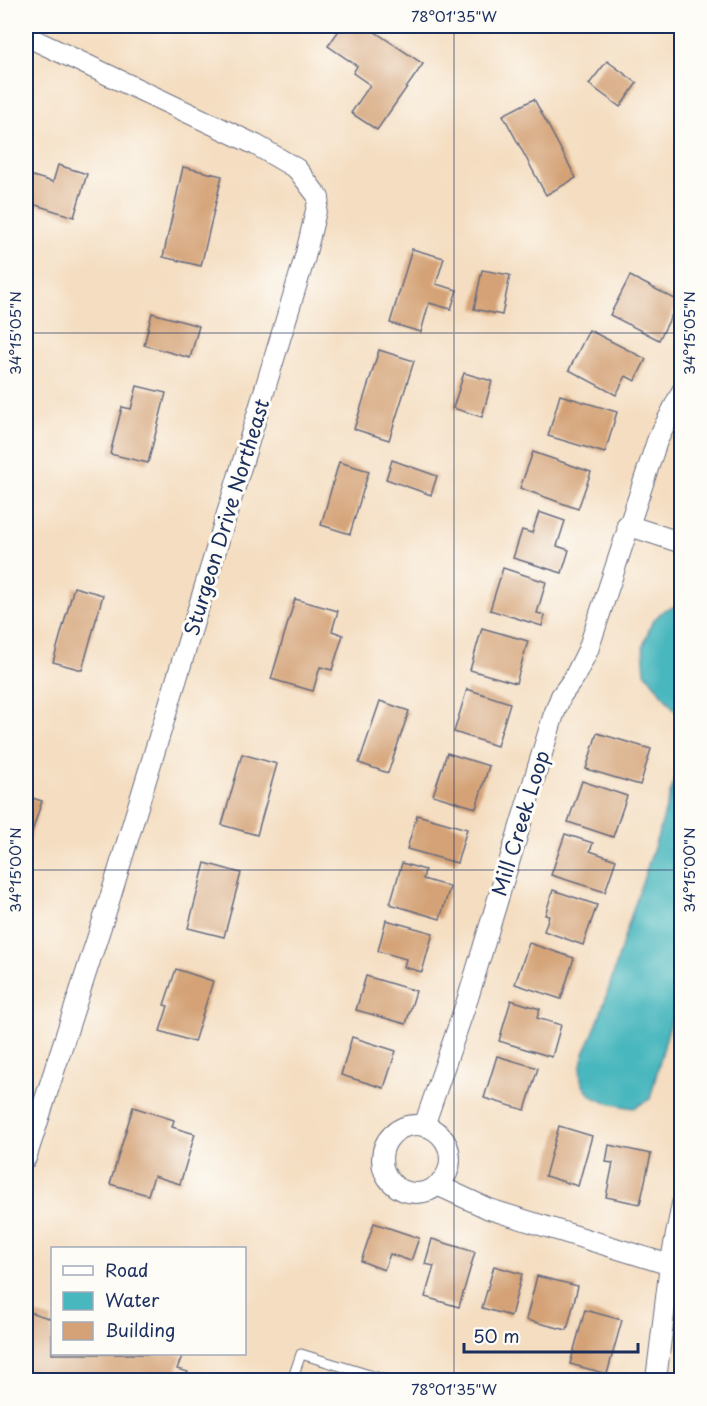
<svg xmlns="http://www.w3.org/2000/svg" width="707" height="1406" font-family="'Playpen Sans',sans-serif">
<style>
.water{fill:#48b7be;stroke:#32738e;stroke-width:1.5}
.building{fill:#d4a276}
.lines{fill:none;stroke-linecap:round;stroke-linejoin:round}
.service-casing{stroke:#676c80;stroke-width:11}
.minor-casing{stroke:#676c80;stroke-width:22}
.service{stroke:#fff;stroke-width:9}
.minor{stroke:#fff;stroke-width:20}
.ticks{fill:none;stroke:#1b2f5e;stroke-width:1.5;stroke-opacity:0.45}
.labels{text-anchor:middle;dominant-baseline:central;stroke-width:6;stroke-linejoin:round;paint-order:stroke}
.street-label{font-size:20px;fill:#1b2f5e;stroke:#fdfcf7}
.neatline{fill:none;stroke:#1b2f5e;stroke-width:2}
.ticks-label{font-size:15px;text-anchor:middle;fill:#1b2f5e}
</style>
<rect width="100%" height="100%" fill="#fdfcf7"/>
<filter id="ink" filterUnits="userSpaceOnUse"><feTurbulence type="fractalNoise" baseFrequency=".0167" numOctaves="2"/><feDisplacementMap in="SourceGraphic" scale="12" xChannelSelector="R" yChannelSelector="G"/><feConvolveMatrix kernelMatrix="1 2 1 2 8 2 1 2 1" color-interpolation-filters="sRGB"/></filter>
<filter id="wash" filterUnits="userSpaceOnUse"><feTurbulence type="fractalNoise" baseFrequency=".008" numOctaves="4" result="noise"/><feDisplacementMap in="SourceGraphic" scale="24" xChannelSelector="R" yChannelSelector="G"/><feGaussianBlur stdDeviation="1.35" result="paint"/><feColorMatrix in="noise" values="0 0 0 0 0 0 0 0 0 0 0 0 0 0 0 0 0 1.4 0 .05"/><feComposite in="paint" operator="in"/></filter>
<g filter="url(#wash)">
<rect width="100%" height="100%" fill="#f4ddc0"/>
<!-- water -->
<g class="water">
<path d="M 681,605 L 682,605 L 681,718 L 645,672 L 643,646 L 652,622 L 664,610 Z"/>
<path d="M 681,750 L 681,963 L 676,1001 L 650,1099 L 634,1108 C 615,1105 586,1102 581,1079 C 577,1058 593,1038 599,1018 C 612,981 622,942 635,904 C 652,853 670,803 681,750 Z"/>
</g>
<g id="blocks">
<!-- building -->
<g class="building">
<path d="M 342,26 L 366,26 L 423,64 L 377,130 L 351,113 L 370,85 L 353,73 L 357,66 L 328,46 Z"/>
<path d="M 607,61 L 637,83 L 620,107 L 589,84 Z"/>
<path d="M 534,99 L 576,178 L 546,195 L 503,115 Z"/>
<path d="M 58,165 L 87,174 L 74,217 L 26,202 L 26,174 L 53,182 Z"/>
<path d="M 183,167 L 222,176 L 201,266 L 163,257 Z"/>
<path d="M 412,249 L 444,258 L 436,284 L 457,290 L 451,309 L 429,303 L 421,332 L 390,323 Z"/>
<path d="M 482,270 L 510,275 L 502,315 L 474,309 Z"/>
<path d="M 630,276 L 679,301 L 659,340 L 610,315 Z"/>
<path d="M 152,313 L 199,326 L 190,358 L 144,345 Z"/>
<path d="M 589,330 L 646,359 L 635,381 L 626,376 L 616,395 L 569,370 Z"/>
<path d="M 379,350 L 414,361 L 389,440 L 354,429 Z"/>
<path d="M 464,373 L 492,381 L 482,417 L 453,408 Z"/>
<path d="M 137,386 L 166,393 L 148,463 L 110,454 L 122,407 L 131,409 Z"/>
<path d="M 560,395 L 617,412 L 605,453 L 548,436 Z"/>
<path d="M 533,452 L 591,472 L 578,509 L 520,488 Z"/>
<path d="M 392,460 L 437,476 L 431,495 L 386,479 Z"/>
<path d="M 339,462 L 369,471 L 350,534 L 321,525 Z"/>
<path d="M 539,512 L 565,521 L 557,546 L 569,550 L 562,573 L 513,558 L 522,530 L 532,533 Z"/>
<path d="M 503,568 L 546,582 L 537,613 L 545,615 L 542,626 L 490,610 Z"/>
<path d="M 74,587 L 103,595 L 82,670 L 53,662 Z"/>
<path d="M 295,599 L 338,611 L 332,631 L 343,635 L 332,670 L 320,667 L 313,691 L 271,679 Z"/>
<path d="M 482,628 L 528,641 L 516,683 L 470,670 Z"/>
<path d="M 467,689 L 510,703 L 497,746 L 454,732 Z"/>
<path d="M 380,701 L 409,711 L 388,773 L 359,763 Z"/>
<path d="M 597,733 L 651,749 L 640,785 L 586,769 Z"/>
<path d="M 447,753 L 489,766 L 476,808 L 433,795 Z"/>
<path d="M 242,754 L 277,764 L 257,835 L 222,825 Z"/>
<path d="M 582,781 L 627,796 L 613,837 L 568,822 Z"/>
<path d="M 26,796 L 42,801 L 28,844 L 26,844 Z"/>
<path d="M 417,815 L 467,829 L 457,863 L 407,849 Z"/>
<path d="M 565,834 L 593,843 L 590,851 L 616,860 L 605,892 L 551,875 Z"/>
<path d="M 205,863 L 241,873 L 224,937 L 188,928 Z"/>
<path d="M 402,863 L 425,870 L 423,879 L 450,887 L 440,919 L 390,904 Z"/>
<path d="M 553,890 L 597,905 L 583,945 L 544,931 L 549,916 L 545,915 Z"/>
<path d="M 386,920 L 433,933 L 422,972 L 404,967 L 406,959 L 378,951 Z"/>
<path d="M 529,943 L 574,958 L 561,999 L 515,984 Z"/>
<path d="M 176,969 L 213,981 L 194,1042 L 160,1031 L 168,1006 L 164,1005 Z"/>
<path d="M 366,976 L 416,991 L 406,1024 L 356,1010 Z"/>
<path d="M 511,1000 L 540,1009 L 537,1018 L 561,1025 L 552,1057 L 499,1041 Z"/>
<path d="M 352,1037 L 396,1051 L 384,1088 L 341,1075 Z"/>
<path d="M 497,1056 L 538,1068 L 525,1110 L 484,1098 Z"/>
<path d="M 133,1107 L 174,1120 L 172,1127 L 195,1134 L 180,1184 L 154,1176 L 148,1195 L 110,1184 Z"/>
<path d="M 559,1126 L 592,1136 L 578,1186 L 545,1176 Z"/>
<path d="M 609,1145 L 651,1154 L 640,1204 L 606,1197 L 613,1163 L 606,1162 Z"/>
<path d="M 374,1223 L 419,1238 L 411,1261 L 390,1254 L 384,1270 L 361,1261 Z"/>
<path d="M 432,1239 L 475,1252 L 459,1307 L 425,1297 L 434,1266 L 425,1264 Z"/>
<path d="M 494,1266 L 522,1274 L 511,1316 L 482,1308 Z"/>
<path d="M 537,1276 L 578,1286 L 567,1330 L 526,1320 Z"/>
<path d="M 585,1310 L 622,1320 L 607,1374 L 570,1364 Z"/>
<path d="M 26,1311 L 52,1319 L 52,1354 L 175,1354 L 182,1356 L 177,1369 L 188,1372 L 185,1380 L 26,1380 Z"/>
</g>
</g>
</g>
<g filter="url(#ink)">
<use href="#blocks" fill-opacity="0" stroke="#676c80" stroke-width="1.5"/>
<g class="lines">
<!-- service casing -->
<g class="service-casing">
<path id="service" d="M 292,1380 L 301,1354 L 386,1380"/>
</g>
<!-- minor casing -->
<g class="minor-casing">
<g id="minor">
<path d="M 26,36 L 256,145 L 297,169 L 319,198 L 305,257 L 107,908 L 26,1158"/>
<path d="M 627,525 L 682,543"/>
<circle cx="416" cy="1159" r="34"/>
<path d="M 424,1126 L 468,998 L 553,717 L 561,696 L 574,678 L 588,650 L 657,441 L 682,391"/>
<path d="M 437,1185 L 489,1209 L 670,1265"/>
<path d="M 656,1380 L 670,1265 L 682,1204"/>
</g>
</g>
<!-- service -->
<use href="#service" class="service"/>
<!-- minor -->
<use href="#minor" class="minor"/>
</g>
</g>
<!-- ticks -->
<path class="ticks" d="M 454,26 L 454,1380M 26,333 L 682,333M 26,870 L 682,870"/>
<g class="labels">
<!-- street labels -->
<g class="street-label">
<text transform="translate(226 517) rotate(-73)">Sturgeon Drive Northeast</text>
<text transform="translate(520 823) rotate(-73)">Mill Creek Loop</text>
</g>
</g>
<!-- margin -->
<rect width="707" height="1406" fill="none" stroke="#fdfcf7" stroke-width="66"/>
<!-- legend -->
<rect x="51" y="1247" width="195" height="108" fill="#fdfcf7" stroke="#a3aaba" stroke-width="1.5"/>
<rect x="63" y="1266" width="30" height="9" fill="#ffffff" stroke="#a3aaba" stroke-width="1.5"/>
<text x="105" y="1277" font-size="18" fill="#1b2f5e">Road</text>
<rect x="63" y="1292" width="30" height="18" fill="#48b7be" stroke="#a3aaba" stroke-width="1.5"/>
<text x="105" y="1307" font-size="18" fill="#1b2f5e">Water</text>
<rect x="63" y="1322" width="30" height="18" fill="#d4a276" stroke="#a3aaba" stroke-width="1.5"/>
<text x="105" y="1337" font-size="18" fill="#1b2f5e">Building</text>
<!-- scale -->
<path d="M464 1343v9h174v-9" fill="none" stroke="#1b2f5e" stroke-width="3"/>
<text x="473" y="1343" font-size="18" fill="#1b2f5e" stroke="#fdfcf7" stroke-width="4.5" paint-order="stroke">50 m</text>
<rect x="33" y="33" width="641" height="1340" class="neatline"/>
<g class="ticks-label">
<text x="454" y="22">78°01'35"W</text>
<text transform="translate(16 333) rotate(-90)" y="5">34°15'05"N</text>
<text transform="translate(690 333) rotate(-90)" y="5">34°15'05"N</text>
<text transform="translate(16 870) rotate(-90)" y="5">34°15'00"N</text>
<text transform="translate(690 870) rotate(-90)" y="5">34°15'00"N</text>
<text x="454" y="1395">78°01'35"W</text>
</g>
</svg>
